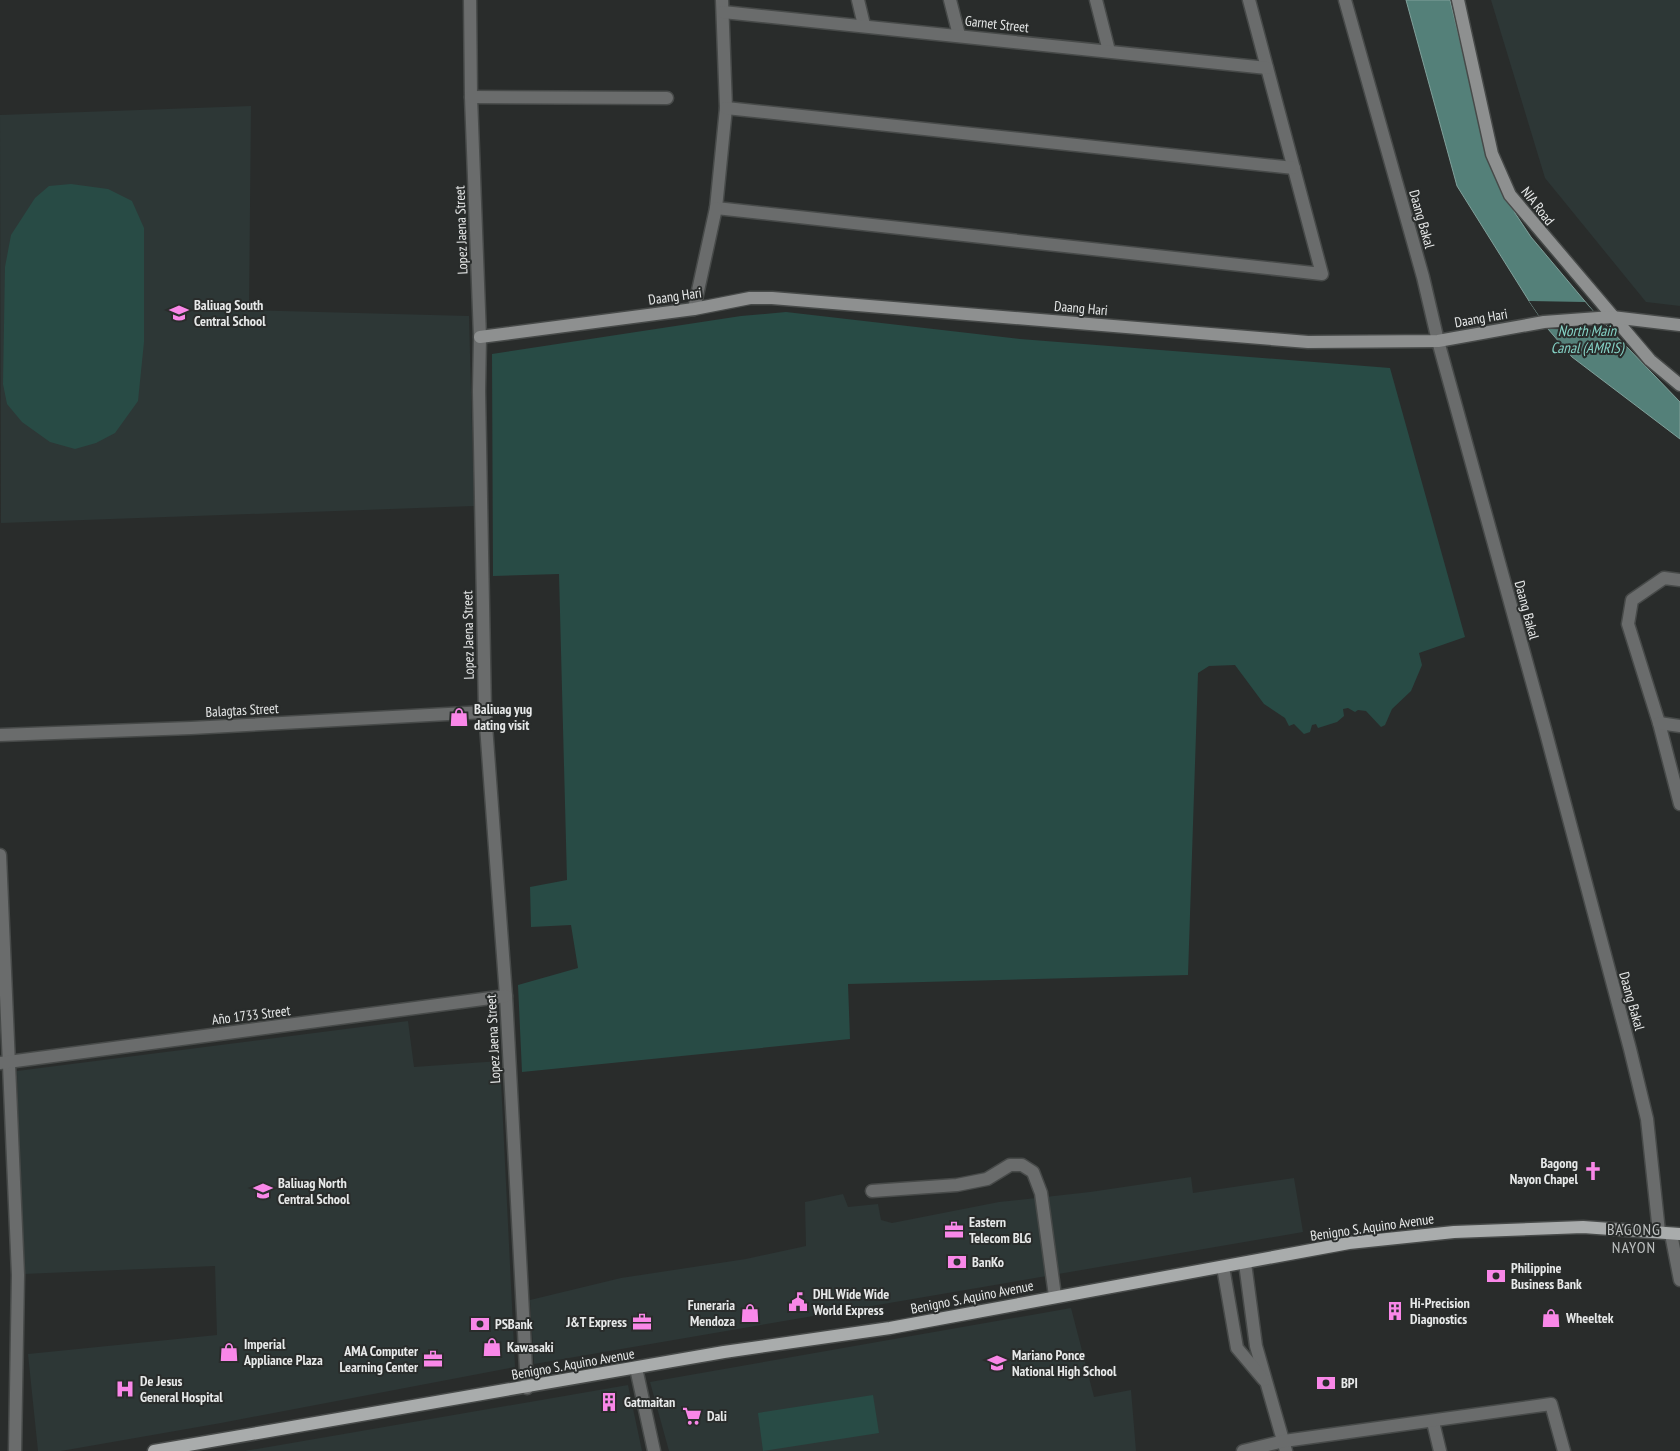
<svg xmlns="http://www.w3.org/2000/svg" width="1680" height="1451" font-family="'PT Sans Narrow',sans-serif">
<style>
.built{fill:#2d3736}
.green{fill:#284b45}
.water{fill:#548079;stroke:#80a09b}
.pier{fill:#292c2b}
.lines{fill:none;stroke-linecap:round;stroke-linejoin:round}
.street-casing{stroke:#474a49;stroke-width:15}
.secondary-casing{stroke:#474a49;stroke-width:15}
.primary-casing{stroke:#474a49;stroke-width:15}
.street{stroke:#6a6c6c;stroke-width:12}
.secondary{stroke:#8e9090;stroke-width:12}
.primary{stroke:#a9acac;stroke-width:12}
.labels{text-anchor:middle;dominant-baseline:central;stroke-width:4;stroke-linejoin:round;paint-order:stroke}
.street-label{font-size:14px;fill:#e7e9e9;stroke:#292c2b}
.poi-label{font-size:14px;font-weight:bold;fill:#e7e9e9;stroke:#292c2b;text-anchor:start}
.water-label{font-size:15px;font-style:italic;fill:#85d3c6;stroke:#292c2b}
.quarter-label{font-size:16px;letter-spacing:1px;fill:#bec1c1;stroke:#292c2b}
</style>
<rect width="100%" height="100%" fill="#292c2b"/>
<!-- built -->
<g class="built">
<path d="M 1491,0 L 1680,0 L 1680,306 L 1646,302 L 1545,178 Z"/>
<path d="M 251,106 L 249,310 L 469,316 L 474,506 L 1,523 L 0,115 Z"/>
<path d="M 408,1021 L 414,1067 L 500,1061 L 515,1367 L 221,1423 L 61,1451 L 38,1451 L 28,1354 L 217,1335 L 215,1266 L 23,1274 L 17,1071 Z"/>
<path d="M 1191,1177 L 1193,1193 L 1294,1178 L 1303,1232 L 534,1364 L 530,1300 L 621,1278 L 746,1259 L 806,1246 L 805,1202 L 843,1194 L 848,1207 L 878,1204 L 881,1220 L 892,1223 L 999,1202 L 1090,1192 Z"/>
<path d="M 1071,1308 L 1094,1397 L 1131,1390 L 1136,1451 L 669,1451 L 650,1382 Z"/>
<path d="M 628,1385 L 642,1451 L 245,1451 Z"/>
</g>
<!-- green -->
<g class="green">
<path d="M 71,184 L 108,189 L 132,201 L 144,228 L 144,342 L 138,401 L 115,433 L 96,443 L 75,449 L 50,442 L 22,422 L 7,404 L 3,384 L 5,267 L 11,235 L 35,198 L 49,186 Z"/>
<path d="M 786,312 L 1020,339 L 1390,368 L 1465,637 L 1419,653 L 1422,665 L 1411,691 L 1392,709 L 1385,725 L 1381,727 L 1366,711 L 1358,710 L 1355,712 L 1348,708 L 1343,709 L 1344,716 L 1337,722 L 1318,728 L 1316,724 L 1312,725 L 1310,732 L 1304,734 L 1294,724 L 1289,726 L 1285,718 L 1264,704 L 1235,665 L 1209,666 L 1198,673 L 1188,975 L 848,984 L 850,1039 L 522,1072 L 518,985 L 578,968 L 571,925 L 531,927 L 530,887 L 567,880 L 559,574 L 493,576 L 492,354 L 741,316 Z"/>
<path d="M 873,1395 L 879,1433 L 763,1451 L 758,1413 Z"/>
</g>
<!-- water -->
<path class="water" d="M 1406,0 L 1450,0 L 1485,143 L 1515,213 L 1531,237 L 1599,318 L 1680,402 L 1680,439 L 1572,357 L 1548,329 L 1529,301 L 1457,186 Z"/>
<!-- pier -->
<path class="pier" d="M 1529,301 L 1585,302 L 1610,330 L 1548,329 Z"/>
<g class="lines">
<!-- street casing -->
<g class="street-casing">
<g id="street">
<path d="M 470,0 L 471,97 L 480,337 L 479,391 L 485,712 L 506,996 L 527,1388"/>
<path d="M 722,0 L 726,108 L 716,208 L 1322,274 L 1249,0"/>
<path d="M 858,0 L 864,25"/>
<path d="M 950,0 L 959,35"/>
<path d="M 1096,0 L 1109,51"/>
<path d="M 1345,0 L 1423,277 L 1438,341 L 1545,729 L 1630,1049 L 1647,1119 L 1659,1232"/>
<path d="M 723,12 L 1267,68"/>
<path d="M 471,97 L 667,98"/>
<path d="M 726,108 L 1294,168"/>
<path d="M 694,309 L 716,208"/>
<path d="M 1680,580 L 1664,578 L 1632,600 L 1628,624 L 1659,723 L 1680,804"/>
<path d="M 1659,723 L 1680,726"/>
<path d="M 0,735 L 191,728 L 485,712"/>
<path d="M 0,855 L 18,1275 L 15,1451"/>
<path d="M 0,1063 L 506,996"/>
<path d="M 872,1191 L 957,1185 L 987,1179 L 1010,1165 L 1022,1165 L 1033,1172 L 1041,1193 L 1055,1296"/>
<path d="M 1671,1234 L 1680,1280"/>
<path d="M 1245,1263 L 1256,1346 L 1286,1451"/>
<path d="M 1223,1267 L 1237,1348 L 1264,1380"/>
<path d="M 636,1368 L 654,1451"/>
<path d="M 1433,1422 L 1440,1451"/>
<path d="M 1243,1451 L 1284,1441 L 1551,1404 L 1564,1451"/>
</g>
</g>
<!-- secondary casing -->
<g class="secondary-casing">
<g id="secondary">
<path d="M 1458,0 L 1492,154 L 1510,195 L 1650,360 L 1680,385"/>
<path d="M 480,337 L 694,309 L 750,298 L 772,298 L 1308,342 L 1438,341 L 1544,322 L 1612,317 L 1680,325"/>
</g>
</g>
<!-- primary casing -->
<g class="primary-casing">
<path id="primary" d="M 154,1451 L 724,1352 L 890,1328 L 1349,1243 L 1454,1232 L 1583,1227 L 1680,1234"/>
</g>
<!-- street -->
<use href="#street" class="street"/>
<!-- secondary -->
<use href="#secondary" class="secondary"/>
<!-- primary -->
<use href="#primary" class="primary"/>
</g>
<!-- icons -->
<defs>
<g id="school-bare" transform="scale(1.5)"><path d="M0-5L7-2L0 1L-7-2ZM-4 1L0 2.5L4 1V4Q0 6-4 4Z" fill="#f987e8" stroke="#292c2b" stroke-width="2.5" paint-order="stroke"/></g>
<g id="shop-bare" transform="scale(1.5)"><path d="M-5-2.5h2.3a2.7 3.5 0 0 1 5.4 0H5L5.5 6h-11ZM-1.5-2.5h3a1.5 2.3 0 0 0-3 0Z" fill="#f987e8" stroke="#292c2b" stroke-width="2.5" paint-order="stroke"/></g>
<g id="church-bare" transform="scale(1.5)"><path d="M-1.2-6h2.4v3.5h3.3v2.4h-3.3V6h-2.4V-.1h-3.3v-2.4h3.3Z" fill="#f987e8" stroke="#292c2b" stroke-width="2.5" paint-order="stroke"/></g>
<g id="office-bare" transform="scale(1.5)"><path d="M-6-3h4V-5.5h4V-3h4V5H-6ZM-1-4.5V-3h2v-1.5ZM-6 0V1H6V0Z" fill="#f987e8" stroke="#292c2b" stroke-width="2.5" paint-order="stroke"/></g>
<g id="bank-bare" transform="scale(1.5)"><path d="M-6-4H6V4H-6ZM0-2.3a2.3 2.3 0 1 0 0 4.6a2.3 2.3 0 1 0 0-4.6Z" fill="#f987e8" stroke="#292c2b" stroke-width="2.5" paint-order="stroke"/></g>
<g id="civic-bare" transform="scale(1.5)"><path d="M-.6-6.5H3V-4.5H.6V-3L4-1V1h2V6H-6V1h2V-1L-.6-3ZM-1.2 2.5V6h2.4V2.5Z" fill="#f987e8" stroke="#292c2b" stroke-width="2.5" paint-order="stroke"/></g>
<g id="building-bare" transform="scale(1.5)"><path d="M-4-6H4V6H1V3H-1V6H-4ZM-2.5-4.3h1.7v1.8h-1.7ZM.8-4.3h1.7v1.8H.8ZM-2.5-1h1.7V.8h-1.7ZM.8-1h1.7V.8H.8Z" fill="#f987e8" stroke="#292c2b" stroke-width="2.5" paint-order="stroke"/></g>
<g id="hospital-bare" transform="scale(1.5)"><path d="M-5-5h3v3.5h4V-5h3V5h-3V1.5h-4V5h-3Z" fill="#f987e8" stroke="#292c2b" stroke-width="2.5" paint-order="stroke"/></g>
<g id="supermarket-bare" transform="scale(1.5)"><path d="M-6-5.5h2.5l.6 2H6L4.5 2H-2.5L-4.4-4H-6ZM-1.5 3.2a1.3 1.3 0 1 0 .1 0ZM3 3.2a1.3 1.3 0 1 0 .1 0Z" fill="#f987e8" stroke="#292c2b" stroke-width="2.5" paint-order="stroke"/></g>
</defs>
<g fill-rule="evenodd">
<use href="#school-bare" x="179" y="313"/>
<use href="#shop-bare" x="459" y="717"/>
<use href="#church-bare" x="1593" y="1171"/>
<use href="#school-bare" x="263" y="1191"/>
<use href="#office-bare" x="954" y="1230"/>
<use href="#bank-bare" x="957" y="1262"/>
<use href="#bank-bare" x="1496" y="1276"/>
<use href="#civic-bare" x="798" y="1302"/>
<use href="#building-bare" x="1395" y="1311"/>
<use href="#shop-bare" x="750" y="1313"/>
<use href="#shop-bare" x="1551" y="1318"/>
<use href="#office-bare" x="642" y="1322"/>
<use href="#bank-bare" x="480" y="1324"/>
<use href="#shop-bare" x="492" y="1347"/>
<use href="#shop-bare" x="229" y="1352"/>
<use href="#office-bare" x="433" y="1359"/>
<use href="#school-bare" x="997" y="1363"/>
<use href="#bank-bare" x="1326" y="1383"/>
<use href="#hospital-bare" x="125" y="1389"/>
<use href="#building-bare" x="609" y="1402"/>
<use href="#supermarket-bare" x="692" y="1416"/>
</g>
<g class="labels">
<!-- street labels -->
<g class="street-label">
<text transform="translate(997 24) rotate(6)">Garnet Street</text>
<text transform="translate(1538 206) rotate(52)">NIA Road</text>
<text transform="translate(1422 219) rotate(74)">Daang Bakal</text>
<text transform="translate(461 230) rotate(-92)">Lopez Jaena Street</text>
<text transform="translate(675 296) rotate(-8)">Daang Hari</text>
<text transform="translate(1081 308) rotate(5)">Daang Hari</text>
<text transform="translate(1481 318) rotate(-10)">Daang Hari</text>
<text transform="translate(1527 610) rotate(75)">Daang Bakal</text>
<text transform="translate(468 635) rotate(-91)">Lopez Jaena Street</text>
<text transform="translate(242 710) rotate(-3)">Balagtas Street</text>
<text transform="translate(1632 1001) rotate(74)">Daang Bakal</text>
<text transform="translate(251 1015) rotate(-7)">Año 1733 Street</text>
<text transform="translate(493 1039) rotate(-93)">Lopez Jaena Street</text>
<text transform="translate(1372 1227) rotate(-8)">Benigno S. Aquino Avenue</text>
<text transform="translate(972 1297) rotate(-11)">Benigno S. Aquino Avenue</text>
<text transform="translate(573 1364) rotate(-10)">Benigno S. Aquino Avenue</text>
</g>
<!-- poi labels -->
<g class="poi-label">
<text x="194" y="305">Baliuag South<tspan x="194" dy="16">Central School</tspan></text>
<text x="474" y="709">Baliuag yug<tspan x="474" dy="16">dating visit</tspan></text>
<text x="1578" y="1163" text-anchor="end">Bagong<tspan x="1578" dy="16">Nayon Chapel</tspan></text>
<text x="278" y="1183">Baliuag North<tspan x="278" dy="16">Central School</tspan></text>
<text x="969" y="1222">Eastern<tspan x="969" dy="16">Telecom BLG</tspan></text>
<text x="972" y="1262">BanKo</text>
<text x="1511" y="1268">Philippine<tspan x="1511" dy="16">Business Bank</tspan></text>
<text x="813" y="1294">DHL Wide Wide<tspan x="813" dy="16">World Express</tspan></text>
<text x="1410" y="1303">Hi-Precision<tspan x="1410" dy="16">Diagnostics</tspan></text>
<text x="735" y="1305" text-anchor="end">Funeraria<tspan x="735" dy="16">Mendoza</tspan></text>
<text x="1566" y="1318">Wheeltek</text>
<text x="627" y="1322" text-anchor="end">J&amp;T Express</text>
<text x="495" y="1324">PSBank</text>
<text x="244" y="1344">Imperial<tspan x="244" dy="16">Appliance Plaza</tspan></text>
<text x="507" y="1347">Kawasaki</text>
<text x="418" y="1351" text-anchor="end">AMA Computer<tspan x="418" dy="16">Learning Center</tspan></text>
<text x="1012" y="1355">Mariano Ponce<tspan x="1012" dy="16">National High School</tspan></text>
<text x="140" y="1381">De Jesus<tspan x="140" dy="16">General Hospital</tspan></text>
<text x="1341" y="1383">BPI</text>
<text x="624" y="1402">Gatmaitan</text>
<text x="707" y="1416">Dali</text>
</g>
<!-- water labels -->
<g class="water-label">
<text x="1587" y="330">North Main<tspan x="1587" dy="17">Canal (AMRIS)</tspan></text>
</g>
<!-- quarter labels -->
<g class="quarter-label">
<text x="1634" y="1229">BAGONG<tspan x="1634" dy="18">NAYON</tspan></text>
</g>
</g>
</svg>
